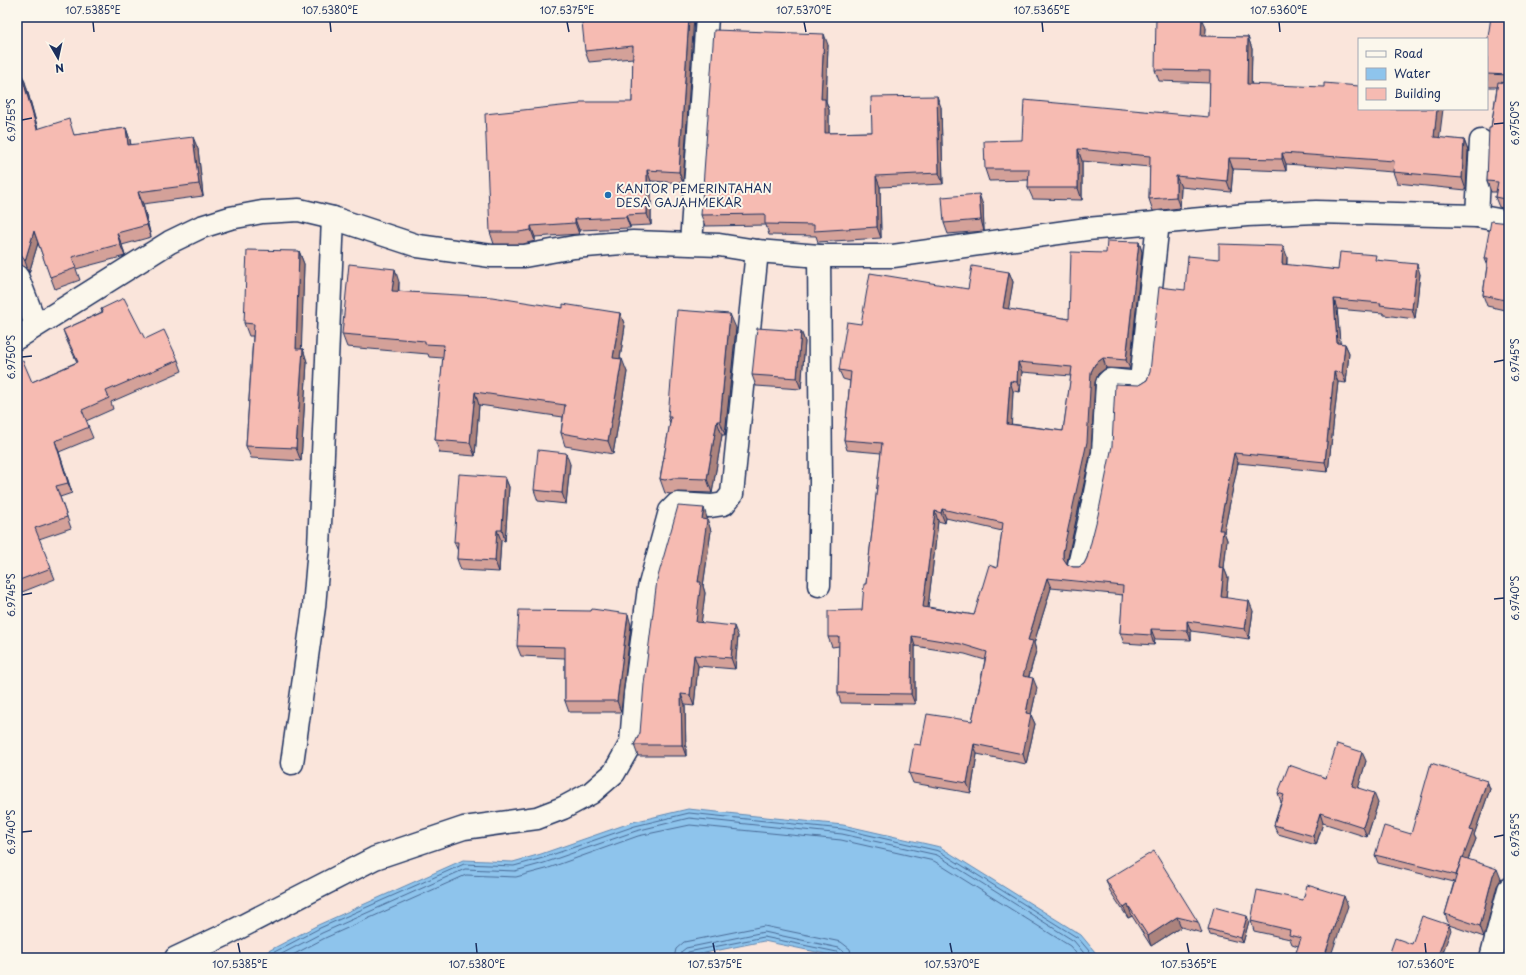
<svg xmlns="http://www.w3.org/2000/svg" width="1526" height="975" font-family="'Playpen Sans',sans-serif">
<style>
.water{fill:#8ec4ec;stroke:#6088b3}
.lines{fill:none;stroke-linecap:round;stroke-linejoin:round}
.shore{stroke:#496b97;stroke-width:1}
.minor-casing{stroke:#1b2f5e;stroke-width:25}
.tertiary-casing{stroke:#1b2f5e;stroke-width:25}
.minor{stroke:#fbf7ec;stroke-width:22}
.tertiary{stroke:#fbf7ec;stroke-width:22}
.wall{fill:#d4a199;stroke:#1b2f5e;fill-rule:evenodd}
.shaded-wall{fill:#ac837d;stroke:#1b2f5e}
.building{fill:#f6bbb2;stroke:#1b2f5e;fill-rule:evenodd}
.ticks{fill:none;stroke:#1b2f5e;stroke-width:1.5}
.poi-dot{fill:#1f6fb2;stroke:#fbf7ec;stroke-width:1.5}
.labels{text-anchor:middle;dominant-baseline:central;stroke-width:4;stroke-linejoin:round;paint-order:stroke}
.poi-label{font-size:12px;fill:#1b2f5e;stroke:#fbf7ec;text-anchor:start}
.neatline{fill:none;stroke:#1b2f5e;stroke-width:1.5}
.ticks-label{font-size:10px;text-anchor:middle;fill:#1b2f5e}
</style>
<rect width="100%" height="100%" fill="#fae5db"/>
<filter id="ink" filterUnits="userSpaceOnUse"><feTurbulence type="fractalNoise" baseFrequency=".025" numOctaves="2"/><feDisplacementMap in="SourceGraphic" scale="8" xChannelSelector="R" yChannelSelector="G"/><feConvolveMatrix kernelMatrix="1 2 1 2 8 2 1 2 1" color-interpolation-filters="sRGB"/></filter>
<g filter="url(#ink)">
<!-- water -->
<path class="water" d="M 688,809 L 843,825 L 940,847 L 1081,935 L 1100,958 L 845,958 L 764,941 L 680,958 L 255,958 L 318,925 L 463,860 L 513,862 L 541,854 L 633,822 Z"/>
<g class="lines">
<!-- shore -->
<g class="shore">
<path d="M 263,958 L 320,928 L 464,864 L 514,866 L 543,858 L 635,826 L 689,813 L 842,829 L 939,851 L 1078,938 L 1095,958"/>
<path d="M 274,958 L 322,933 L 465,869 L 515,871 L 544,863 L 636,831 L 689,818 L 842,834 L 937,855 L 1074,941 L 1088,958"/>
<path d="M 287,958 L 325,938 L 466,875 L 516,877 L 546,869 L 638,836 L 690,825 L 841,840 L 934,861 L 1070,946 L 1080,958"/>
<path d="M 674,958 L 676,949 L 684,942 L 764,926 L 841,942 L 850,949 L 852,958"/>
<path d="M 680,958 L 681,952 L 686,948 L 764,932 L 839,948 L 844,952 L 846,958"/>
<path d="M 685,958 L 688,952 L 764,937 L 837,952 L 841,958"/>
</g>
<!-- minor casing -->
<g class="minor-casing">
<g id="minor">
<path d="M 1477,216 L 1481,141"/>
<path d="M 691,243 L 707,17"/>
<path d="M 819,256 L 821,483 L 819,585"/>
<path d="M 17,276 L 36,325"/>
<path d="M 1079,565 L 1089,522 L 1103,453 L 1107,383 L 1110,380 L 1139,383 L 1141,381 L 1158,222"/>
<path d="M 292,763 L 314,607 L 319,548 L 333,218"/>
<path d="M 176,958 L 225,935 L 375,858 L 464,828 L 537,818 L 563,808 L 591,793 L 614,773 L 631,743 L 635,693 L 649,588 L 670,511 L 677,504 L 711,506 L 724,504 L 732,494 L 757,251"/>
<path d="M 1491,958 L 1509,889"/>
</g>
</g>
<!-- tertiary casing -->
<g class="tertiary-casing">
<path id="tertiary" d="M 17,338 L 170,242 L 201,227 L 230,218 L 262,212 L 299,210 L 333,218 L 418,246 L 491,256 L 524,256 L 574,247 L 633,242 L 719,245 L 757,251 L 819,256 L 893,256 L 1087,229 L 1247,215 L 1316,212 L 1477,216 L 1509,222"/>
</g>
<!-- minor -->
<use href="#minor" class="minor"/>
<!-- tertiary -->
<use href="#tertiary" class="tertiary"/>
</g>
<!-- wall -->
<g class="wall">
<path d="M 632,17 L 683,183 L 651,181 L 651,225 L 630,226 L 630,228 L 579,230 L 579,234 L 535,237 L 535,241 L 523,244 L 494,244 L 490,232 L 632,102 L 633,58 L 589,62 L 585,51 Z"/>
<path d="M 1509,17 L 1509,210 L 1499,207 L 1495,197 L 1496,192 L 1491,192 L 1487,181 L 1491,128 L 1497,87 L 1487,87 L 1487,44 Z"/>
<path d="M 1206,28 L 1205,37 L 1248,37 L 1252,49 L 1251,84 L 1439,138 L 1464,140 L 1468,151 L 1466,190 L 1397,183 L 1393,172 L 1286,164 L 1286,171 L 1233,169 L 1231,192 L 1181,187 L 1180,208 L 1153,211 L 1149,199 L 1150,167 L 1082,161 L 1082,200 L 1033,199 L 1028,188 L 1029,180 L 989,181 L 985,169 L 1022,140 L 1209,117 L 1210,83 L 1159,81 L 1155,70 Z"/>
<path d="M 828,45 L 826,101 L 829,110 L 829,133 L 872,132 L 941,107 L 943,184 L 880,187 L 881,238 L 818,242 L 816,236 L 769,235 L 766,225 L 705,226 L 701,215 Z"/>
<path d="M 17,71 L 25,82 L 38,129 L 75,135 L 126,128 L 130,140 L 131,145 L 198,149 L 203,196 L 143,204 L 151,237 L 122,245 L 125,256 L 76,269 L 80,280 L 55,289 L 38,243 L 29,273 L 25,267 L 19,264 L 17,264 Z"/>
<path d="M 983,205 L 984,231 L 948,234 L 944,223 Z"/>
<path d="M 1509,223 L 1509,311 L 1487,306 L 1483,295 L 1487,266 L 1484,259 Z"/>
<path d="M 1139,242 L 1142,252 L 1130,369 L 1106,368 L 1098,374 L 1095,382 L 1091,451 L 1067,562 L 1067,564 L 1073,567 L 1079,567 L 1084,564 L 1087,558 L 1139,385 L 1147,380 L 1185,290 L 1219,259 L 1287,256 L 1287,265 L 1338,270 L 1378,260 L 1420,274 L 1415,319 L 1384,315 L 1383,313 L 1337,309 L 1340,343 L 1345,344 L 1349,353 L 1346,383 L 1338,382 L 1328,472 L 1238,463 L 1224,532 L 1227,540 L 1224,568 L 1228,578 L 1226,598 L 1253,611 L 1249,639 L 1191,631 L 1191,640 L 1155,639 L 1154,645 L 1124,643 L 1120,633 L 1123,595 L 1051,588 L 1034,643 L 1036,651 L 1029,677 L 1037,688 L 1031,715 L 1035,724 L 1026,764 L 977,754 L 971,793 L 913,783 L 909,773 L 921,745 L 972,721 L 985,660 L 965,654 L 915,646 L 915,704 L 841,703 L 838,693 L 839,646 L 832,647 L 828,637 L 862,610 L 866,584 L 881,453 L 847,450 L 844,440 L 850,381 L 843,379 L 839,370 L 861,324 L 968,289 L 1009,272 L 1013,282 L 1008,309 L 1069,319 L 1106,253 ZM 1022,372 L 1071,376 L 1063,431 L 1011,424 L 1013,391 L 1020,392 ZM 946,518 L 1002,531 L 997,568 L 974,615 L 928,607 L 938,521 L 945,523 Z"/>
<path d="M 299,251 L 304,264 L 301,349 L 303,349 L 307,362 L 301,461 L 251,458 L 246,446 L 253,336 L 249,336 L 244,323 Z"/>
<path d="M 399,282 L 399,291 L 563,308 L 620,313 L 625,326 L 620,359 L 627,372 L 613,454 L 565,446 L 561,433 L 563,417 L 479,405 L 475,456 L 440,453 L 435,440 L 443,358 L 429,357 L 428,354 L 347,347 L 342,334 Z"/>
<path d="M 101,309 L 145,339 L 178,360 L 182,371 L 111,402 L 113,409 L 86,421 L 93,438 L 59,452 L 72,493 L 60,497 L 71,528 L 39,539 L 55,579 L 17,594 L 17,363 L 32,382 L 77,362 L 67,341 L 63,330 L 102,312 Z"/>
<path d="M 736,328 L 725,435 L 722,435 L 712,493 L 678,492 L 670,494 L 665,493 L 660,479 L 670,423 L 668,417 Z"/>
<path d="M 801,331 L 805,342 L 801,389 L 756,386 L 752,375 Z"/>
<path d="M 570,464 L 566,504 L 538,501 L 534,490 Z"/>
<path d="M 505,477 L 509,487 L 505,541 L 501,540 L 499,572 L 461,570 L 457,559 L 458,551 L 454,542 Z"/>
<path d="M 708,518 L 707,520 L 711,531 L 703,586 L 705,593 L 701,623 L 738,636 L 735,669 L 698,666 L 694,706 L 685,705 L 686,756 L 638,756 L 634,745 L 640,733 Z"/>
<path d="M 591,611 L 631,625 L 621,712 L 569,712 L 565,701 L 565,658 L 521,656 L 517,646 Z"/>
<path d="M 1366,761 L 1358,788 L 1378,803 L 1367,837 L 1323,823 L 1316,845 L 1278,834 L 1274,825 L 1281,802 L 1278,793 L 1326,778 Z"/>
<path d="M 1487,781 L 1490,789 L 1474,835 L 1476,839 L 1468,859 L 1501,879 L 1497,886 L 1484,937 L 1449,925 L 1445,914 L 1454,882 L 1378,863 L 1375,855 L 1411,834 Z"/>
<path d="M 1106,880 L 1198,922 L 1202,933 L 1181,927 L 1151,946 L 1132,916 L 1128,918 L 1110,891 Z"/>
<path d="M 1303,900 L 1348,906 L 1298,946 L 1292,944 L 1290,939 L 1254,931 L 1251,921 Z"/>
<path d="M 1509,913 L 1509,937 L 1505,927 Z"/>
<path d="M 1249,921 L 1243,943 L 1210,935 L 1208,929 Z"/>
</g>
<!-- shaded-wall -->
<g class="shaded-wall">
<path d="M 689,17 L 694,17 L 683,183 L 679,172 Z"/>
<path d="M 1202,17 L 1206,28 L 1205,48 L 1201,36 Z"/>
<path d="M 824,34 L 828,45 L 826,101 L 829,110 L 829,144 L 825,133 L 821,99 Z"/>
<path d="M 1248,37 L 1252,49 L 1251,95 L 1247,84 Z"/>
<path d="M 20,70 L 25,82 L 41,141 L 37,129 Z"/>
<path d="M 937,96 L 941,107 L 943,184 L 939,173 Z"/>
<path d="M 1437,109 L 1443,109 L 1438,149 L 1434,137 Z"/>
<path d="M 126,128 L 130,140 L 133,157 L 128,145 Z"/>
<path d="M 193,137 L 198,149 L 203,196 L 199,184 Z"/>
<path d="M 1464,140 L 1468,151 L 1466,190 L 1462,178 Z"/>
<path d="M 1078,149 L 1082,161 L 1082,200 L 1078,188 Z"/>
<path d="M 1282,153 L 1286,164 L 1286,171 L 1282,159 Z"/>
<path d="M 1229,158 L 1233,169 L 1231,192 L 1227,181 Z"/>
<path d="M 647,170 L 651,181 L 651,225 L 647,214 Z"/>
<path d="M 876,176 L 880,187 L 881,238 L 877,227 Z"/>
<path d="M 1176,176 L 1181,187 L 1180,208 L 1176,197 Z"/>
<path d="M 138,192 L 143,204 L 151,237 L 147,225 Z"/>
<path d="M 979,194 L 983,205 L 984,231 L 981,220 Z"/>
<path d="M 626,215 L 630,226 L 630,228 L 626,217 Z"/>
<path d="M 575,219 L 579,230 L 579,234 L 575,223 Z"/>
<path d="M 531,226 L 535,237 L 535,241 L 531,230 Z"/>
<path d="M 34,231 L 38,243 L 29,273 L 25,261 Z"/>
<path d="M 117,233 L 122,245 L 125,256 L 120,244 Z"/>
<path d="M 1139,242 L 1142,252 L 1130,369 L 1126,360 Z"/>
<path d="M 1283,246 L 1287,256 L 1286,274 L 1282,264 Z"/>
<path d="M 299,251 L 304,264 L 301,362 L 296,349 Z"/>
<path d="M 1417,264 L 1420,274 L 1415,319 L 1412,309 Z"/>
<path d="M 395,269 L 399,282 L 397,304 L 392,291 Z"/>
<path d="M 1009,272 L 1013,282 L 1007,318 L 1003,308 Z"/>
<path d="M 1334,299 L 1337,309 L 1341,353 L 1337,343 Z"/>
<path d="M 620,313 L 625,326 L 618,371 L 613,358 Z"/>
<path d="M 730,314 L 736,328 L 725,435 L 720,421 Z"/>
<path d="M 801,331 L 805,342 L 801,389 L 797,378 Z"/>
<path d="M 1345,344 L 1349,353 L 1346,383 L 1342,373 Z"/>
<path d="M 303,349 L 307,362 L 301,461 L 296,448 Z"/>
<path d="M 1103,358 L 1106,368 L 1098,374 L 1095,382 L 1091,451 L 1067,562 L 1067,568 L 1063,558 L 1063,552 L 1091,372 L 1095,364 Z"/>
<path d="M 622,359 L 627,372 L 613,454 L 608,441 Z"/>
<path d="M 1018,362 L 1022,372 L 1020,392 L 1017,382 Z"/>
<path d="M 1334,372 L 1338,382 L 1328,472 L 1325,462 Z"/>
<path d="M 1010,381 L 1013,391 L 1011,434 L 1007,424 Z"/>
<path d="M 475,392 L 479,405 L 475,456 L 470,443 Z"/>
<path d="M 717,421 L 722,435 L 712,493 L 707,479 Z"/>
<path d="M 55,441 L 59,452 L 72,493 L 68,483 Z"/>
<path d="M 566,453 L 570,464 L 566,504 L 562,493 Z"/>
<path d="M 1234,453 L 1238,463 L 1224,532 L 1227,540 L 1223,577 L 1219,567 L 1219,530 Z"/>
<path d="M 505,477 L 509,487 L 505,541 L 502,530 Z"/>
<path d="M 704,508 L 711,531 L 703,586 L 705,593 L 700,633 L 696,622 L 702,519 Z"/>
<path d="M 942,509 L 946,518 L 945,523 L 941,513 Z"/>
<path d="M 935,511 L 938,521 L 927,616 L 923,607 Z"/>
<path d="M 497,530 L 501,540 L 499,572 L 495,561 Z"/>
<path d="M 1224,568 L 1228,578 L 1225,607 L 1221,597 Z"/>
<path d="M 1047,578 L 1051,588 L 1034,643 L 1036,651 L 1026,686 L 1023,676 L 1028,640 Z"/>
<path d="M 1249,601 L 1253,611 L 1249,639 L 1245,629 Z"/>
<path d="M 628,614 L 631,625 L 621,712 L 617,701 Z"/>
<path d="M 1187,621 L 1191,631 L 1191,640 L 1187,630 Z"/>
<path d="M 734,626 L 738,636 L 735,669 L 731,658 Z"/>
<path d="M 1151,629 L 1155,639 L 1154,645 L 1151,635 Z"/>
<path d="M 912,636 L 915,646 L 915,704 L 911,694 Z"/>
<path d="M 694,655 L 698,666 L 694,706 L 690,695 Z"/>
<path d="M 1033,678 L 1037,688 L 1031,715 L 1035,724 L 1026,764 L 1023,754 L 1026,713 Z"/>
<path d="M 681,694 L 685,705 L 686,756 L 682,745 Z"/>
<path d="M 974,744 L 977,754 L 971,793 L 967,783 Z"/>
<path d="M 1362,752 L 1366,761 L 1356,796 L 1352,786 Z"/>
<path d="M 1487,781 L 1490,789 L 1474,835 L 1476,839 L 1459,883 L 1456,875 L 1470,830 Z"/>
<path d="M 1374,793 L 1378,803 L 1367,837 L 1363,827 Z"/>
<path d="M 1320,813 L 1323,823 L 1316,845 L 1313,836 Z"/>
<path d="M 1497,869 L 1501,879 L 1497,886 L 1484,937 L 1480,926 L 1493,875 Z"/>
<path d="M 1344,896 L 1348,906 L 1330,958 L 1324,958 Z"/>
<path d="M 1128,905 L 1132,916 L 1128,918 L 1124,908 Z"/>
<path d="M 1247,916 L 1249,921 L 1243,943 L 1241,938 Z"/>
<path d="M 1177,917 L 1181,927 L 1151,946 L 1148,936 Z"/>
<path d="M 1449,925 L 1451,930 L 1441,958 L 1437,958 Z"/>
</g>
<!-- building -->
<g class="building">
<path d="M 632,17 L 689,17 L 679,172 L 647,170 L 647,214 L 626,215 L 626,217 L 575,219 L 575,223 L 531,226 L 531,230 L 519,232 L 490,232 L 485,114 L 580,104 L 580,102 L 632,102 L 633,46 L 585,51 L 582,22 Z"/>
<path d="M 1156,17 L 1202,17 L 1201,36 L 1248,37 L 1247,84 L 1324,87 L 1324,83 L 1359,86 L 1359,109 L 1437,109 L 1434,137 L 1464,140 L 1462,178 L 1393,172 L 1394,161 L 1282,153 L 1282,159 L 1229,158 L 1227,181 L 1176,176 L 1176,197 L 1149,199 L 1150,156 L 1078,149 L 1078,188 L 1028,188 L 1029,169 L 985,169 L 984,141 L 1022,140 L 1024,100 L 1209,117 L 1210,71 L 1155,70 Z"/>
<path d="M 1491,17 L 1509,17 L 1509,75 L 1487,74 L 1487,44 Z"/>
<path d="M 714,30 L 824,34 L 821,99 L 825,99 L 825,133 L 872,132 L 871,97 L 937,96 L 939,173 L 876,176 L 877,227 L 814,231 L 814,225 L 765,224 L 765,214 L 701,215 Z"/>
<path d="M 20,70 L 37,129 L 69,119 L 74,135 L 126,128 L 128,145 L 193,137 L 199,184 L 138,192 L 147,225 L 117,233 L 120,244 L 72,257 L 76,268 L 50,277 L 34,231 L 25,261 L 21,255 L 17,253 L 17,71 Z"/>
<path d="M 1498,82 L 1509,83 L 1509,200 L 1495,197 L 1498,182 L 1487,181 L 1489,128 L 1491,128 Z"/>
<path d="M 979,194 L 981,220 L 944,223 L 942,197 Z"/>
<path d="M 1491,221 L 1509,223 L 1509,301 L 1483,295 L 1488,259 L 1484,259 Z"/>
<path d="M 1107,241 L 1139,242 L 1126,360 L 1103,358 L 1095,364 L 1091,372 L 1087,442 L 1063,552 L 1063,558 L 1067,564 L 1073,567 L 1079,567 L 1084,564 L 1087,558 L 1098,515 L 1112,446 L 1115,384 L 1139,385 L 1147,380 L 1150,372 L 1159,287 L 1185,290 L 1188,256 L 1219,259 L 1219,244 L 1283,246 L 1282,264 L 1338,270 L 1340,252 L 1376,255 L 1375,260 L 1417,264 L 1412,309 L 1380,305 L 1381,303 L 1334,299 L 1337,343 L 1345,344 L 1342,373 L 1334,372 L 1325,462 L 1234,453 L 1219,530 L 1223,530 L 1219,567 L 1224,568 L 1221,597 L 1249,601 L 1245,629 L 1187,621 L 1187,630 L 1151,629 L 1151,635 L 1120,633 L 1123,586 L 1047,578 L 1028,640 L 1033,641 L 1023,676 L 1033,678 L 1026,713 L 1031,714 L 1023,754 L 974,744 L 967,783 L 909,773 L 914,744 L 921,745 L 927,714 L 972,721 L 987,652 L 961,644 L 912,636 L 911,694 L 838,693 L 839,637 L 828,637 L 828,611 L 862,610 L 864,584 L 866,584 L 882,443 L 844,440 L 851,372 L 839,370 L 847,322 L 861,324 L 870,273 L 968,289 L 972,266 L 1009,272 L 1003,308 L 1069,319 L 1071,252 L 1106,253 ZM 1018,362 L 1072,367 L 1063,431 L 1007,424 L 1010,381 L 1017,382 ZM 942,509 L 1003,523 L 997,568 L 989,565 L 974,615 L 923,607 L 935,511 L 941,513 Z"/>
<path d="M 247,250 L 299,251 L 296,349 L 303,349 L 296,448 L 246,446 L 254,324 L 244,323 Z"/>
<path d="M 349,264 L 395,269 L 392,291 L 492,297 L 563,308 L 563,304 L 620,313 L 613,358 L 622,359 L 608,441 L 561,433 L 565,405 L 475,392 L 470,443 L 435,440 L 444,345 L 425,344 L 425,341 L 342,334 Z"/>
<path d="M 124,298 L 145,339 L 164,330 L 178,360 L 106,391 L 109,398 L 82,410 L 89,427 L 55,441 L 68,483 L 56,486 L 67,517 L 35,528 L 51,568 L 17,581 L 17,363 L 23,361 L 32,382 L 78,362 L 63,330 L 103,312 L 101,309 Z"/>
<path d="M 677,310 L 730,314 L 720,421 L 717,421 L 707,479 L 673,478 L 665,480 L 660,479 L 671,417 L 668,417 Z"/>
<path d="M 757,328 L 801,331 L 797,378 L 752,375 Z"/>
<path d="M 538,450 L 566,453 L 562,493 L 534,490 Z"/>
<path d="M 459,474 L 505,477 L 502,530 L 497,530 L 495,561 L 457,559 L 458,542 L 454,542 Z"/>
<path d="M 678,506 L 704,508 L 702,519 L 707,520 L 698,582 L 701,582 L 696,622 L 734,626 L 731,658 L 694,655 L 690,695 L 681,694 L 682,745 L 634,745 L 640,733 L 644,684 L 657,580 Z"/>
<path d="M 592,609 L 628,614 L 617,701 L 565,701 L 565,647 L 517,646 L 519,610 L 591,611 Z"/>
<path d="M 1337,744 L 1362,752 L 1352,786 L 1374,793 L 1363,827 L 1320,813 L 1313,836 L 1274,825 L 1284,795 L 1278,793 L 1289,765 L 1326,778 Z"/>
<path d="M 1431,763 L 1487,781 L 1470,830 L 1473,831 L 1463,858 L 1462,857 L 1456,875 L 1375,855 L 1384,826 L 1411,834 Z"/>
<path d="M 1154,851 L 1198,922 L 1177,917 L 1148,936 L 1128,905 L 1124,908 L 1106,880 Z"/>
<path d="M 1462,857 L 1497,869 L 1493,875 L 1480,926 L 1445,914 Z"/>
<path d="M 1307,885 L 1344,896 L 1324,958 L 1294,958 L 1301,938 L 1289,935 L 1290,930 L 1251,921 L 1257,890 L 1303,900 Z"/>
<path d="M 1214,907 L 1247,916 L 1241,938 L 1208,929 Z"/>
<path d="M 1509,913 L 1509,928 L 1505,927 Z"/>
<path d="M 1422,916 L 1449,925 L 1437,958 L 1388,958 L 1395,938 L 1412,944 Z"/>
</g>
</g>
<!-- ticks -->
<path class="ticks" d="M 93,22 L 94,32M 330,22 L 331,32M 567,22 L 569,32M 804,22 L 806,32M 1042,22 L 1043,32M 1279,22 L 1280,32M 22,120 L 32,118M 1494,124 L 1504,123M 22,357 L 32,356M 1494,362 L 1504,360M 22,595 L 32,593M 1494,599 L 1504,598M 22,832 L 32,831M 1494,837 L 1504,835M 238,943 L 240,953M 476,943 L 477,953M 713,943 L 715,953M 950,943 L 952,953M 1187,943 L 1189,953M 1425,943 L 1426,953"/>
<!-- markers -->
<circle class="poi-dot" cx="608" cy="195" r="4"/>
<g class="labels">
<!-- poi labels -->
<g class="poi-label">
<text x="616" y="188">KANTOR PEMERINTAHAN<tspan x="616" dy="14">DESA GAJAHMEKAR</tspan></text>
</g>
</g>
<!-- margin -->
<rect width="1526" height="975" fill="none" stroke="#fbf7ec" stroke-width="44"/>
<!-- legend -->
<rect x="1358" y="38" width="130" height="72" fill="#fbf7ec" stroke="#a1a7b3"/>
<rect x="1366" y="51" width="20" height="6" fill="#fbf7ec" stroke="#a1a7b3"/>
<text x="1394" y="58" font-size="12" fill="#1b2f5e">Road</text>
<rect x="1366" y="68" width="20" height="12" fill="#8ec4ec" stroke="#a1a7b3"/>
<text x="1394" y="78" font-size="12" fill="#1b2f5e">Water</text>
<rect x="1366" y="88" width="20" height="12" fill="#f6bbb2" stroke="#a1a7b3"/>
<text x="1394" y="98" font-size="12" fill="#1b2f5e">Building</text>
<!-- north arrow -->
<g transform="translate(58 58) rotate(171)" stroke="#fbf7ec" stroke-width="3" paint-order="stroke">
<path d="M0-3L7 15L0 10L-7 15Z" fill="#1b2f5e"/>
<text y="-6" font-size="11" font-weight="bold" text-anchor="middle" fill="#1b2f5e">N</text>
</g>
<rect x="22" y="22" width="1482" height="931" class="neatline"/>
<g class="ticks-label">
<text x="93" y="14">107.5385°E</text>
<text x="330" y="14">107.5380°E</text>
<text x="567" y="14">107.5375°E</text>
<text x="804" y="14">107.5370°E</text>
<text x="1042" y="14">107.5365°E</text>
<text x="1279" y="14">107.5360°E</text>
<text transform="translate(11 120) rotate(-90)" y="4">6.9755°S</text>
<text transform="translate(1515 123) rotate(-90)" y="4">6.9750°S</text>
<text transform="translate(11 357) rotate(-90)" y="4">6.9750°S</text>
<text transform="translate(1515 360) rotate(-90)" y="4">6.9745°S</text>
<text transform="translate(11 595) rotate(-90)" y="4">6.9745°S</text>
<text transform="translate(1515 598) rotate(-90)" y="4">6.9740°S</text>
<text transform="translate(11 832) rotate(-90)" y="4">6.9740°S</text>
<text transform="translate(1515 835) rotate(-90)" y="4">6.9735°S</text>
<text x="240" y="968">107.5385°E</text>
<text x="477" y="968">107.5380°E</text>
<text x="715" y="968">107.5375°E</text>
<text x="952" y="968">107.5370°E</text>
<text x="1189" y="968">107.5365°E</text>
<text x="1426" y="968">107.5360°E</text>
</g>
</svg>
